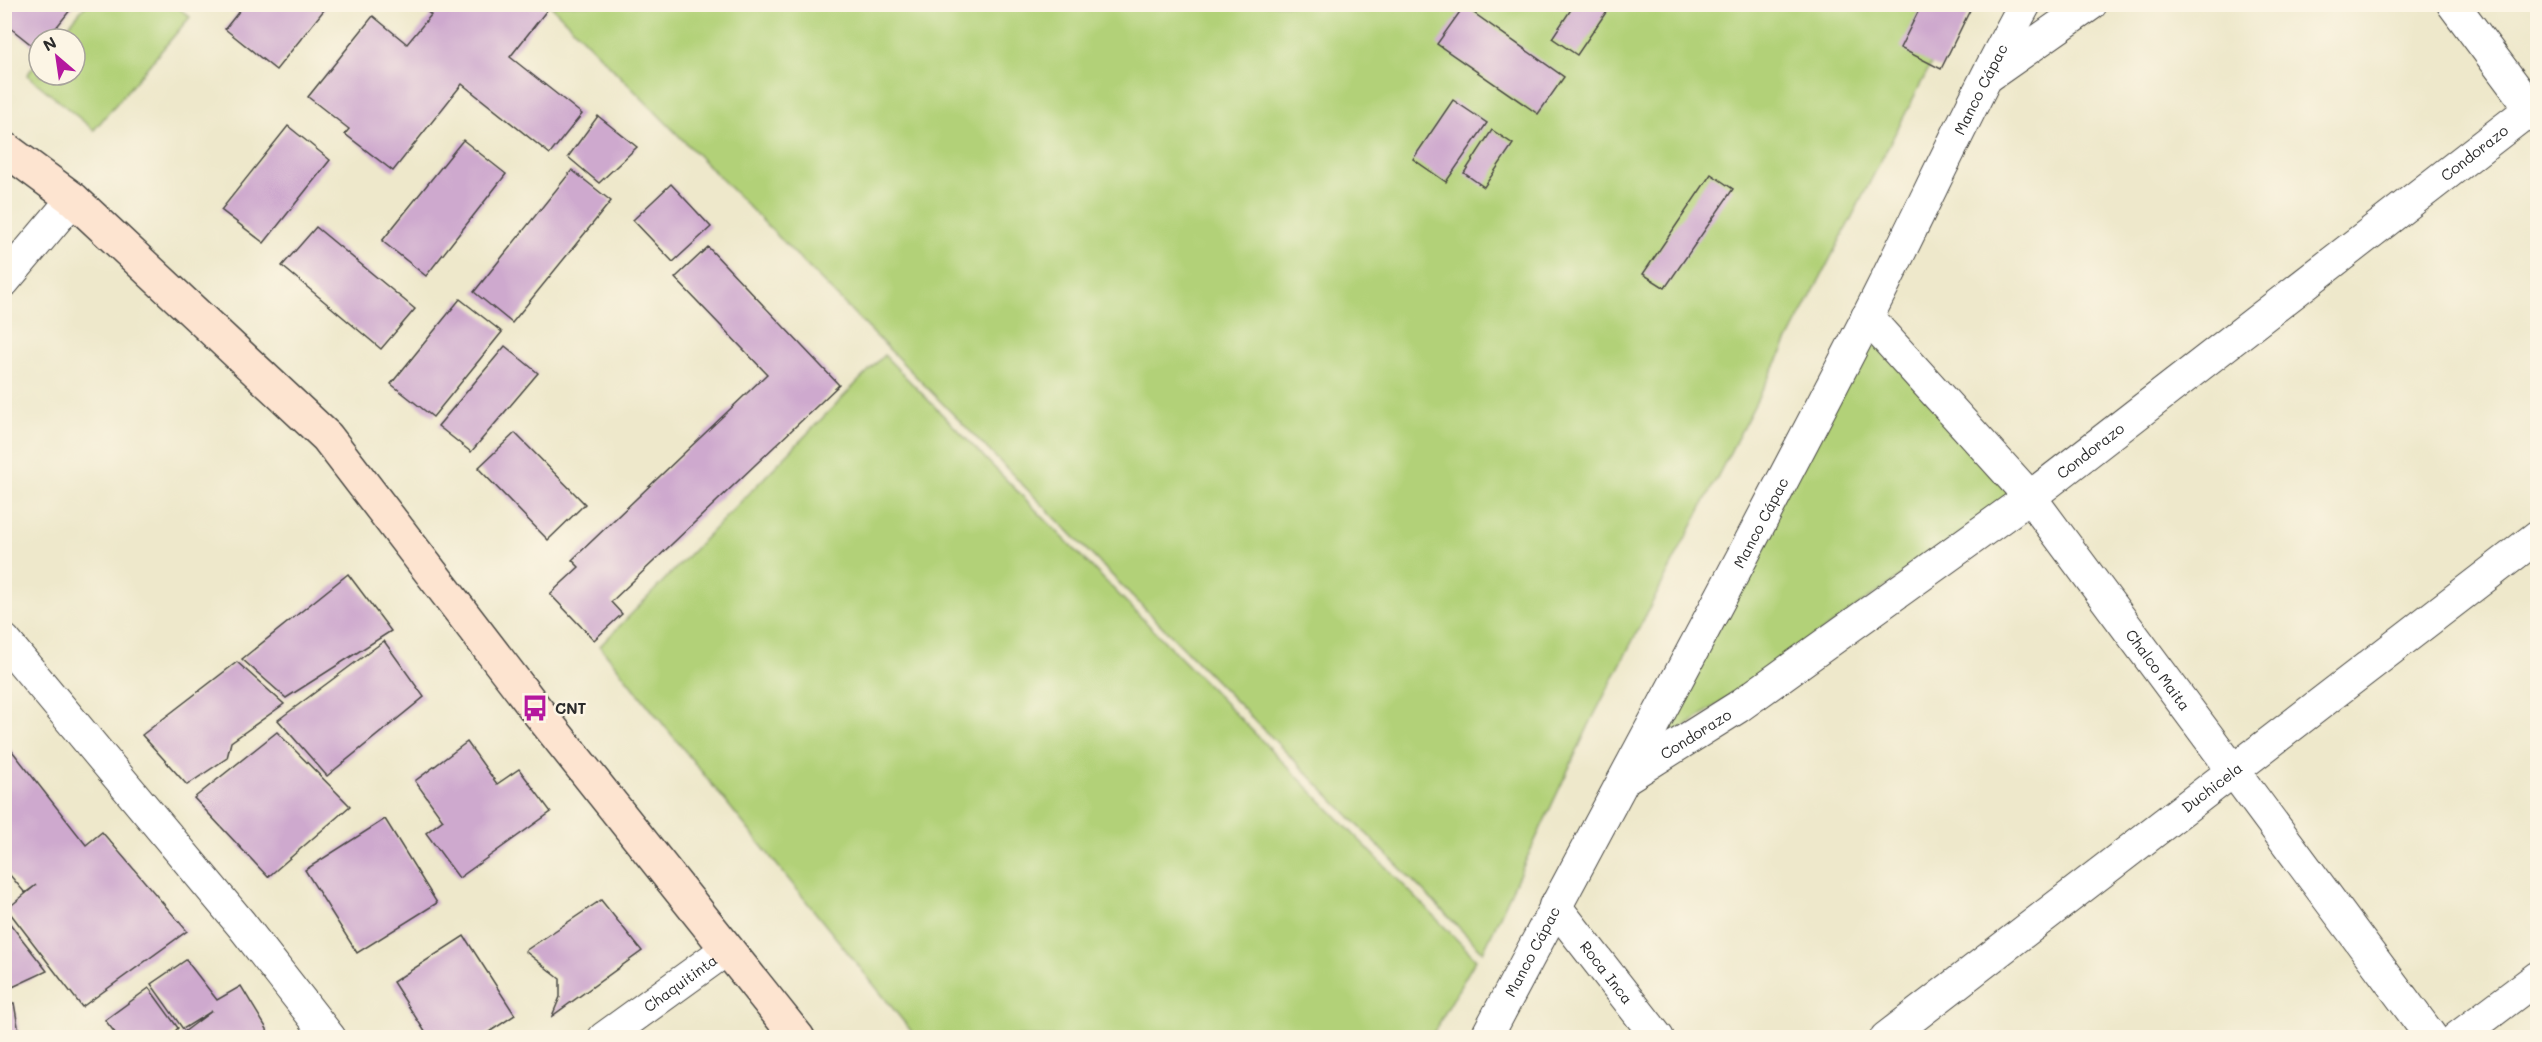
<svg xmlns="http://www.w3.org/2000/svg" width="2542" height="1042" font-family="Mali,sans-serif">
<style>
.green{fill:#b2d178;stroke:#6e7e52;stroke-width:1.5}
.building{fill:#cea9ce}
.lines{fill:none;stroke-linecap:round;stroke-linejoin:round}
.street-casing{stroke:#484743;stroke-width:34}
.secondary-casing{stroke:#484743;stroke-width:36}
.street{stroke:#fff;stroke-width:32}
.secondary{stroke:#fde4d0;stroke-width:33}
.labels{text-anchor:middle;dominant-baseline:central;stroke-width:5;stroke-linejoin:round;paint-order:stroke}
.street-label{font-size:15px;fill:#2b2b2b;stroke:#fcf5e5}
.poi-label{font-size:15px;font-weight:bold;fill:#2b2b2b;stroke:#fcf5e5;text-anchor:start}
</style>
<rect width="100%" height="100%" fill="#fcf5e5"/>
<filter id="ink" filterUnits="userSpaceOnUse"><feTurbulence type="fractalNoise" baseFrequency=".0167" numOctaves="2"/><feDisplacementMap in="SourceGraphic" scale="12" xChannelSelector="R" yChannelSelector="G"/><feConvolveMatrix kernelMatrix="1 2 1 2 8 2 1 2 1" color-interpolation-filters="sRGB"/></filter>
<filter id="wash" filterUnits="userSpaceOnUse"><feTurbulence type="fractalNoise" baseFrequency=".008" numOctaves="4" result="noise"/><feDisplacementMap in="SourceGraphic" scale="24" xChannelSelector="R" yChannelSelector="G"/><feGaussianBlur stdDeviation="1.35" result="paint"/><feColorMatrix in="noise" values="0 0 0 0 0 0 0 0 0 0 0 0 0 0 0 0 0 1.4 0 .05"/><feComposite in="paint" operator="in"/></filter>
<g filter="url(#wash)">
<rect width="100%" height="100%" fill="#eee8cb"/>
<!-- green -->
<g class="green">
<path d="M 1920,4 L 1931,64 L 1590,723 L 1483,952 L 550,5 Z"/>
<path d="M 86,5 L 175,5 L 190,17 L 94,130 L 27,75 L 39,60 L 39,75 L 75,75 L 75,39 L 57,39 Z"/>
<path d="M 1867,332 L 2014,497 L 1655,748 Z"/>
<path d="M 884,355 L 1476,959 L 1431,1037 L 916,1037 L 600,646 Z"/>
</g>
<g id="blocks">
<!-- building -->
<g class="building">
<path d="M 4,4 L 75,4 L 47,39 L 39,39 L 38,50 L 4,23 Z"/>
<path d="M 418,4 L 540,4 L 547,10 L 510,57 L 582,114 L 550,154 L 462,84 L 393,171 L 345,134 L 349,129 L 308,97 L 373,16 L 407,44 L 431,15 Z"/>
<path d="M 1922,4 L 1973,4 L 1941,69 L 1900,48 Z"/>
<path d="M 244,5 L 328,5 L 276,70 L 225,29 Z"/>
<path d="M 1567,5 L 1611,5 L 1577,55 L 1552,38 L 1572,8 Z"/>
<path d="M 1464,6 L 1564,77 L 1538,114 L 1437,44 Z"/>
<path d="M 1453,100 L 1487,123 L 1446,182 L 1413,159 Z"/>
<path d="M 598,116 L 637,147 L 599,183 L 568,157 Z"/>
<path d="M 288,126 L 330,160 L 264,243 L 221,210 Z"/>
<path d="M 1492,130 L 1513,144 L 1484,187 L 1464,173 Z"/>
<path d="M 463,140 L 506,174 L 426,276 L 382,241 Z"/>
<path d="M 572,170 L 611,201 L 512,323 L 474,292 Z"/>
<path d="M 1711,174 L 1733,189 L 1665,288 L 1643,274 Z"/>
<path d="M 671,184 L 711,227 L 673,262 L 633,220 Z"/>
<path d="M 316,227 L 415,309 L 381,349 L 282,266 Z"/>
<path d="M 708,247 L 839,385 L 611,602 L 622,614 L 594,640 L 550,594 L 579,567 L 572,560 L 767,374 L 675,278 Z"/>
<path d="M 460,299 L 502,332 L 433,417 L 391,384 Z"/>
<path d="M 505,346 L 538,373 L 471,452 L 438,426 Z"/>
<path d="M 515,433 L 585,504 L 548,540 L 478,468 Z"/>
<path d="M 348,574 L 391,631 L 286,698 L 242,659 Z"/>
<path d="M 384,641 L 424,697 L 327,776 L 278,720 Z"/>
<path d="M 237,662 L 284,704 L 231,742 L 227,758 L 187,785 L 142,735 Z"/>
<path d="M 277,732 L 350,806 L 268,877 L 194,798 Z"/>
<path d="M 467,742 L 497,784 L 519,769 L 551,812 L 459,878 L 426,833 L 443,820 L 415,781 Z"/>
<path d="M 9,747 L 86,845 L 102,832 L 187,931 L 82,1007 L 7,909 L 36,885 L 25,893 L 4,868 L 4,751 Z"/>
<path d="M 385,819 L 437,903 L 357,953 L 305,870 Z"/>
<path d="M 601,900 L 642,951 L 552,1016 L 560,997 L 560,979 L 525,951 Z"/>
<path d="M 4,916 L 47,971 L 4,991 Z"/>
<path d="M 464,936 L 515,1015 L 480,1038 L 429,1038 L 393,982 Z"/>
<path d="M 186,960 L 217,1000 L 241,986 L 267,1029 L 268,1038 L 181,1038 L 180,1035 L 212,1011 L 183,1029 L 151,984 Z"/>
<path d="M 149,988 L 178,1028 L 169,1038 L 119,1038 L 105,1020 Z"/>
<path d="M 14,1003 L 20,1038 L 4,1038 L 4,1006 Z"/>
</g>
</g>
</g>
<g filter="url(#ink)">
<use href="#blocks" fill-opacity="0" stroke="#484743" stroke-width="1.5"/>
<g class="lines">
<!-- street casing -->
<g class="street-casing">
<g id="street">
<path d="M 2453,4 L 2538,118"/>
<path d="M 1990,75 L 2091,4"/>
<path d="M 4,281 L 73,199"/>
<path id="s1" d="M 1867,317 L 2030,497 L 2432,1038"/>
<path d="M 4,640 L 241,924 L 330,1038"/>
<path id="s2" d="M 1627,777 L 1738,707 L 2030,497 L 2538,103"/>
<path id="s3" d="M 1555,906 L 1658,1038"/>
<path id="s4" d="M 604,1038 L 727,949"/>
<path id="s5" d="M 1486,1038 C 1613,798 1743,560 1867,318 C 1920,214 1968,107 2025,4"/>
<path id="s6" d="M 1886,1038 L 2538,536"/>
<path d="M 2457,1038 L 2538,977"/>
</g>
</g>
<!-- secondary casing -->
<g class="secondary-casing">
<path id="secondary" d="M 4,148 L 73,199 L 327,437 L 535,708 L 798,1038"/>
</g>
<!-- street -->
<use href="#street" class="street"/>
<!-- secondary -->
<use href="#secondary" class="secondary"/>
</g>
</g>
<!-- icons -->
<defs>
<g id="bus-bare" transform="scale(2.07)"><path d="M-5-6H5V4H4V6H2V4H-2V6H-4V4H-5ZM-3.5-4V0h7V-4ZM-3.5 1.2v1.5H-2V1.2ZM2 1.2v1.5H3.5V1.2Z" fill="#b5179e" stroke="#fcf5e5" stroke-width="2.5" paint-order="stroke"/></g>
</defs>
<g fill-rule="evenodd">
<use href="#bus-bare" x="535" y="708"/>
</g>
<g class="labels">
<!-- street labels -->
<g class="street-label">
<text stroke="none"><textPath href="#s5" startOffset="1070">Manco Cápac</textPath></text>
<text stroke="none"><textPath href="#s2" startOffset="1053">Condorazo</textPath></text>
<text stroke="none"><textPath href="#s2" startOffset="567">Condorazo</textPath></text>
<text stroke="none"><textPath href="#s5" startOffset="584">Manco Cápac</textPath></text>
<text stroke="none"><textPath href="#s1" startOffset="458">Chalco Maita</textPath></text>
<text stroke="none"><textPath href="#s2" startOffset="81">Condorazo</textPath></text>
<text stroke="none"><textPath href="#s6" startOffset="411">Duchicela</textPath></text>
<text stroke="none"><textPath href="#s5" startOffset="98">Manco Cápac</textPath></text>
<text stroke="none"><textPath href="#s3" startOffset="84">Roca Inca</textPath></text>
<text stroke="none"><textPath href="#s4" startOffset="94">Chaquitinta</textPath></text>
</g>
<!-- poi labels -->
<g class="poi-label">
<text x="555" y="708">CNT</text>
</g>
</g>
<!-- margin -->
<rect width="2542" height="1042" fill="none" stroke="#fcf5e5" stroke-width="24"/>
<!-- north arrow -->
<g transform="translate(57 57) rotate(331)"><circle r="28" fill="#fcf5e5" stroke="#a8a49b" stroke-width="1.5"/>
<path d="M0-4.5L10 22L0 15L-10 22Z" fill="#b5179e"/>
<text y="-9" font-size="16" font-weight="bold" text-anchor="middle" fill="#2b2b2b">N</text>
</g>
</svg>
